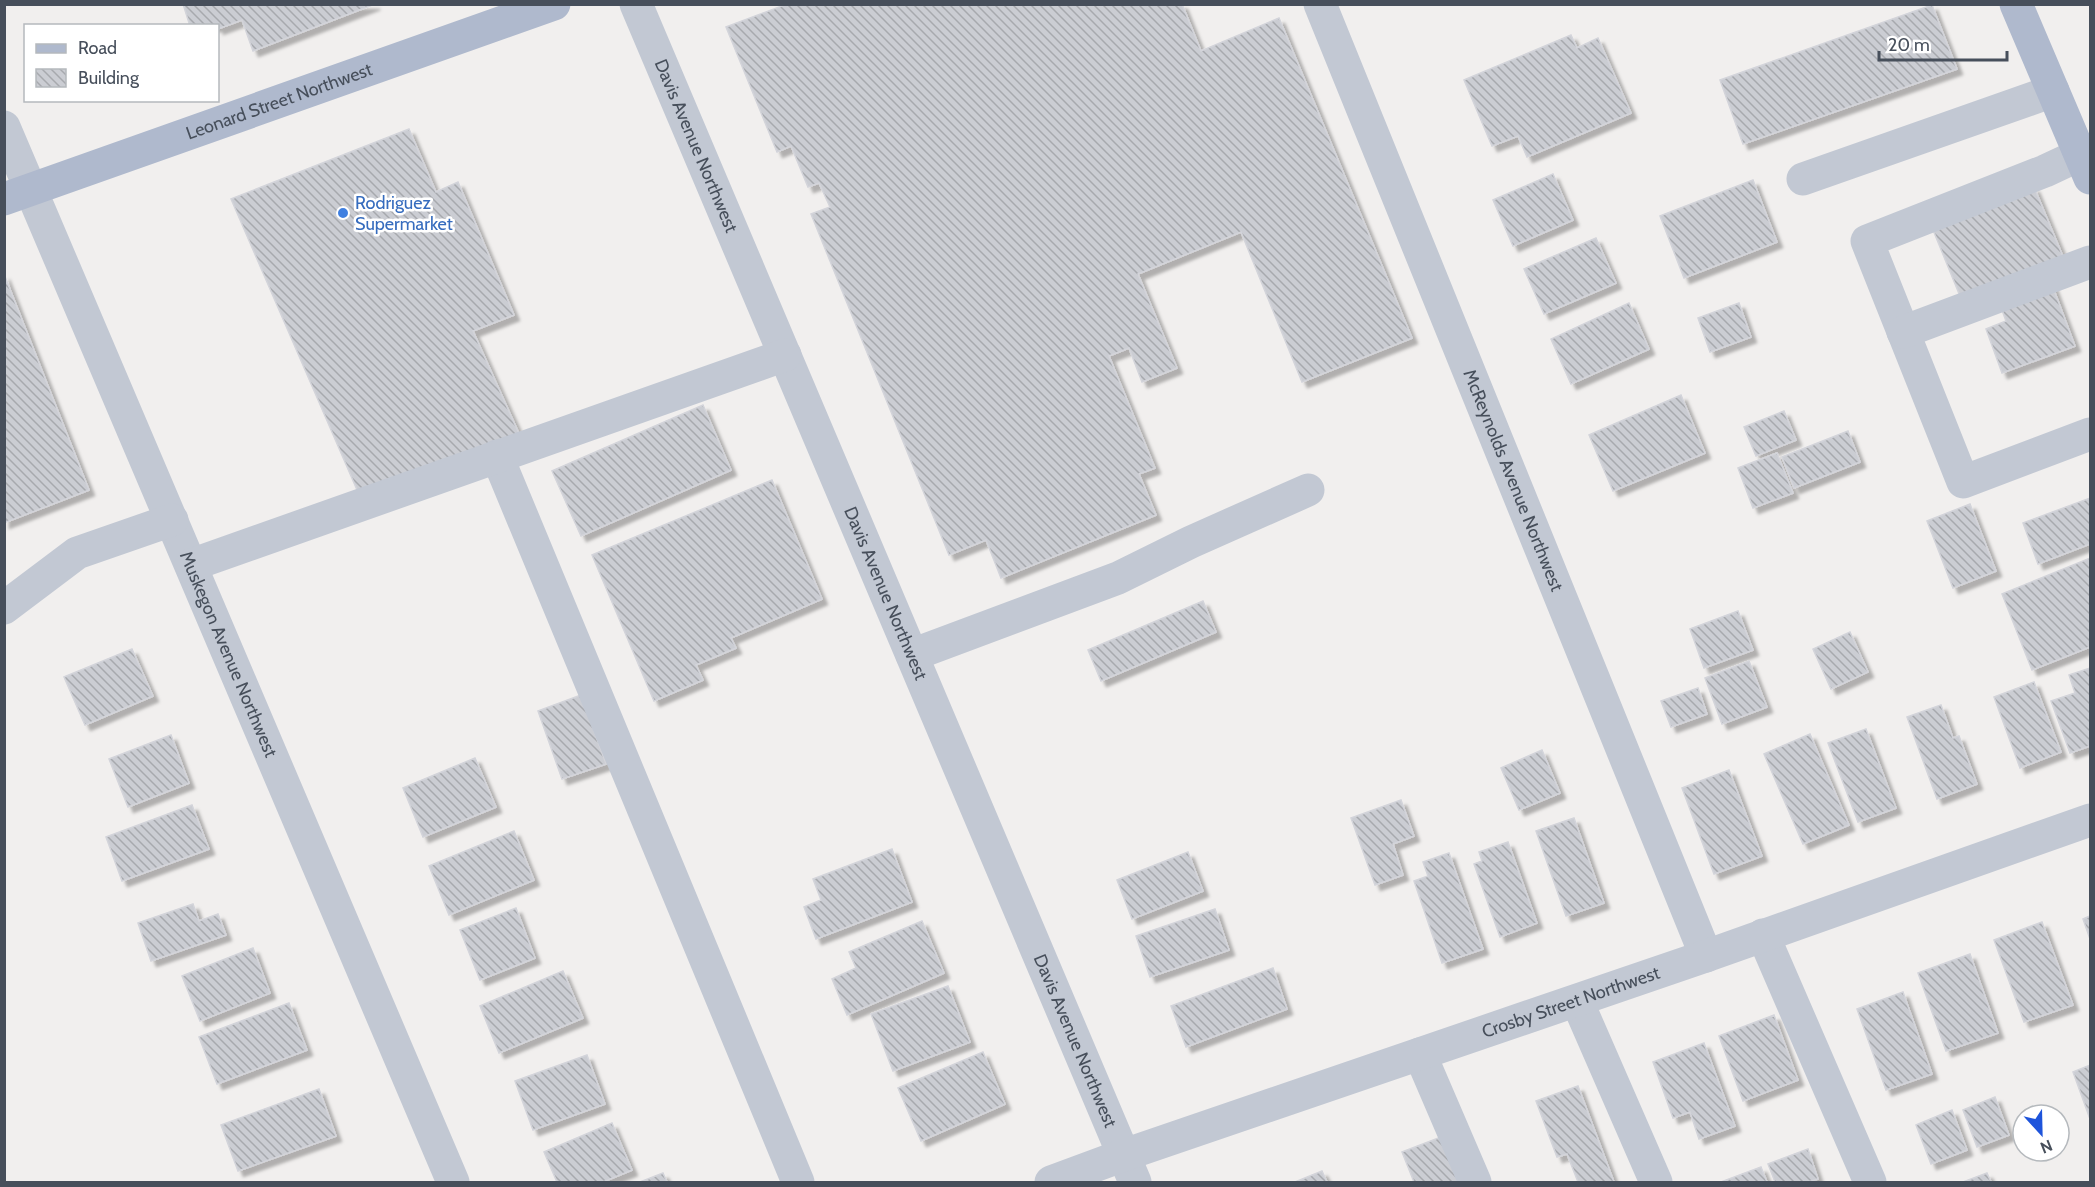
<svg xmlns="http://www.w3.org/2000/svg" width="2095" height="1187" font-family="Cabin,sans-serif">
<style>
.building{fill:url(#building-back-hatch);stroke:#d3d4da;stroke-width:1.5;filter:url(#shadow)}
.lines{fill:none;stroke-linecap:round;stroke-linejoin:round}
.minor{stroke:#c2c8d3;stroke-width:33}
.major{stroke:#afb9cd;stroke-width:33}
.shop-dot{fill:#3f7fe0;stroke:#fff;stroke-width:2}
.labels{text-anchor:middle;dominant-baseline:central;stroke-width:5;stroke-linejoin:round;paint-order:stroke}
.street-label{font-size:18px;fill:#474f5b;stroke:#fff}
.shop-label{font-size:18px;fill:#366cbe;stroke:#fff;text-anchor:start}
</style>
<defs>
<pattern id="building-back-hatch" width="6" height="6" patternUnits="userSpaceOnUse" patternTransform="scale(1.5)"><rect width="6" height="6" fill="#cbcdd3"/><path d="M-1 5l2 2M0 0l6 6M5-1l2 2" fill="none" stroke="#a7a9ae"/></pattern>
<filter id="shadow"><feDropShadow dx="5.5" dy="5.5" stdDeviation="1.5" flood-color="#0004"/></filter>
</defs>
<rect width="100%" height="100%" fill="#f1efee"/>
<!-- building -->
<g class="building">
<path d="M 183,4 L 375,4 L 253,51 L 242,20 L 218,29 L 218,26 L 190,26 Z"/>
<path d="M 787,4 L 1182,4 L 1201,51 L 1279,18 L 1412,338 L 1302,382 L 1241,232 L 1138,274 L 1177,368 L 1142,382 L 1129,348 L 1109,356 L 1155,468 L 1139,474 L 1156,515 L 1001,578 L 986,540 L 949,555 L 811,214 L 830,207 L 819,183 L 808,187 L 791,146 L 777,152 L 726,27 Z"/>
<path d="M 1932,5 L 1957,69 L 1743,144 L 1720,80 Z"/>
<path d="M 1571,35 L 1577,48 L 1598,38 L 1631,113 L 1527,157 L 1518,136 L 1492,146 L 1464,80 Z"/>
<path d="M 409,129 L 436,192 L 458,182 L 514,315 L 473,331 L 521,438 L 361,499 L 231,199 Z"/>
<path d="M 1553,174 L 1573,220 L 1513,246 L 1493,200 Z"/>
<path d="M 1753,180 L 1777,242 L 1684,278 L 1660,216 Z"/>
<path d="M 2034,187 L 2064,259 L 1960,296 L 1931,225 Z"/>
<path d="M 1596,238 L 1616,283 L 1544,314 L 1524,269 Z"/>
<path d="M 4,274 L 89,490 L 4,523 Z"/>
<path d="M 2051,282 L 2075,346 L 2002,373 L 1986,329 L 2006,321 L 1999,302 Z"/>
<path d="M 1629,303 L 1649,349 L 1571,384 L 1551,339 Z"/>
<path d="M 1739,303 L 1751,337 L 1710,352 L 1698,318 Z"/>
<path d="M 1681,395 L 1705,453 L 1613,491 L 1589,435 Z"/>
<path d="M 703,405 L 731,470 L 581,536 L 552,471 Z"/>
<path d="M 1784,411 L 1796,440 L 1756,456 L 1744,427 Z"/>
<path d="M 1848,431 L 1860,462 L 1794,488 L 1782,457 Z"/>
<path d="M 1777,453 L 1793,493 L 1753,508 L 1738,468 Z"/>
<path d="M 772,480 L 822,599 L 731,638 L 736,648 L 696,665 L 703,680 L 654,701 L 592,555 Z"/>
<path d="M 2090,498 L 2090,544 L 2038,564 L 2023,523 Z"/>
<path d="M 1970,504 L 1996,571 L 1953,588 L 1927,521 Z"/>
<path d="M 2090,558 L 2090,647 L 2032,670 L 2002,594 Z"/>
<path d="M 1203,601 L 1216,632 L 1101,681 L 1088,650 Z"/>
<path d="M 1738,611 L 1753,650 L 1704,668 L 1690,629 Z"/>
<path d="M 1850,632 L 1868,672 L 1831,689 L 1813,649 Z"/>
<path d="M 132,649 L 153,696 L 85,725 L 64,677 Z"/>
<path d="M 1749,661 L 1767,707 L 1722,724 L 1705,678 Z"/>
<path d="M 2090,668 L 2090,746 L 2070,753 L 2051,701 L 2075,693 L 2069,675 Z"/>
<path d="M 2034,682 L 2061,752 L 2020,768 L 1994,697 Z"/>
<path d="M 1698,688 L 1707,714 L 1671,727 L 1661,701 Z"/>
<path d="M 581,695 L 606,764 L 562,779 L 538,711 Z"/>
<path d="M 1941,705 L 1953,738 L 1959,736 L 1977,784 L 1937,799 L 1907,717 Z"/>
<path d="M 1866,729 L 1896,808 L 1858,822 L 1828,743 Z"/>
<path d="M 1810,734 L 1849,825 L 1803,844 L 1764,754 Z"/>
<path d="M 171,735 L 189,783 L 128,807 L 109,759 Z"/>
<path d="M 1542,750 L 1560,793 L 1519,810 L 1501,768 Z"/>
<path d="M 475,758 L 496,807 L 423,837 L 403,788 Z"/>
<path d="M 1729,770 L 1762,856 L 1714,874 L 1682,788 Z"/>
<path d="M 1401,800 L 1414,836 L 1393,844 L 1403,875 L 1375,885 L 1351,818 Z"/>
<path d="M 192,805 L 209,849 L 122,881 L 106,837 Z"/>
<path d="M 1574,818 L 1604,903 L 1566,916 L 1536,831 Z"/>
<path d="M 514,831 L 534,880 L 449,915 L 429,866 Z"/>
<path d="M 1508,842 L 1537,923 L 1500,937 L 1474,864 L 1482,861 L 1479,852 Z"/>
<path d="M 892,849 L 912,902 L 816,939 L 804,907 L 821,900 L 813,879 Z"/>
<path d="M 1188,852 L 1203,891 L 1132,919 L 1117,880 Z"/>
<path d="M 1449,853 L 1483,949 L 1442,963 L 1414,881 L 1428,876 L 1423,862 Z"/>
<path d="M 193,904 L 199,921 L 218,914 L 226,935 L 151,961 L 138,923 Z"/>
<path d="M 516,908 L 535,958 L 480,980 L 460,930 Z"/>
<path d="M 1215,909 L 1229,950 L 1150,977 L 1136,936 Z"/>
<path d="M 2090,916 L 2090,939 L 2083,919 Z"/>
<path d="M 922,921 L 944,973 L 847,1015 L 832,979 L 856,968 L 849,952 Z"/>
<path d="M 2042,922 L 2073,1005 L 2024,1022 L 1994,940 Z"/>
<path d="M 253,948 L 270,993 L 200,1021 L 182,976 Z"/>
<path d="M 1970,954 L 1998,1033 L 1946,1051 L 1918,973 Z"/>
<path d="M 1273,968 L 1287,1009 L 1186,1047 L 1171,1006 Z"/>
<path d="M 563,971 L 583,1018 L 499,1053 L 480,1006 Z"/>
<path d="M 948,986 L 970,1042 L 893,1071 L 871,1014 Z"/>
<path d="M 1903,992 L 1932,1074 L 1886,1090 L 1857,1009 Z"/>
<path d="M 289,1003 L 307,1050 L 217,1084 L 199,1037 Z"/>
<path d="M 1774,1015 L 1798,1080 L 1743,1101 L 1719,1036 Z"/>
<path d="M 1704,1043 L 1735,1126 L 1699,1139 L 1690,1112 L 1673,1118 L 1653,1062 Z"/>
<path d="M 983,1052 L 1005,1104 L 921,1141 L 898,1088 Z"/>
<path d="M 587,1055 L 605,1104 L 533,1130 L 515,1081 Z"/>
<path d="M 2090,1065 L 2090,1119 L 2073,1072 Z"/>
<path d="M 1578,1086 L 1614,1182 L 1578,1182 L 1567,1154 L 1557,1157 L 1536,1101 Z"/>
<path d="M 319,1089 L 336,1136 L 238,1171 L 221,1125 Z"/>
<path d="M 1995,1097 L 2009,1135 L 1977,1147 L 1963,1110 Z"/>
<path d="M 1952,1110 L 1967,1150 L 1931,1164 L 1916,1125 Z"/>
<path d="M 612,1123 L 632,1170 L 603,1182 L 557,1182 L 544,1152 Z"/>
<path d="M 1441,1137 L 1458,1182 L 1414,1182 L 1402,1152 Z"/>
<path d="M 1808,1149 L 1818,1179 L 1808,1182 L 1775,1182 L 1768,1164 Z"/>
<path d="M 1761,1167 L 1767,1182 L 1721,1182 Z"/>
<path d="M 1322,1171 L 1327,1182 L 1295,1182 Z"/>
<path d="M 663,1173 L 667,1182 L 640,1182 Z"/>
<path d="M 1987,1173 L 1991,1182 L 1963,1182 Z"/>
</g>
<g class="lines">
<!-- minor -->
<g class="minor">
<path id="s1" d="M 636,4 L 1135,1182"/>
<path id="s2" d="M 1320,4 L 1706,956"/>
<path id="s3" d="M 4,127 L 453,1182"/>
<path d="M 2090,150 L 2045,171 L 1867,241 L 1963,482 L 2090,434"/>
<path d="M 1803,179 L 2053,91"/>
<path d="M 1903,332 L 2090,262"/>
<path d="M 497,456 L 798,1182"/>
<path d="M 191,565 L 785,355"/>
<path d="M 4,608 L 77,553 L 172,520"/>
<path d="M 912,655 L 1118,578 L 1191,542 L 1308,490"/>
<path d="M 1763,935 L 1870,1182"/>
<path d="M 1577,1001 L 1656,1182"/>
<path d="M 1420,1054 L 1475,1182"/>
<path id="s4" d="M 1051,1182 L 1124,1155 L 1706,956 L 2090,820"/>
</g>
<!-- major -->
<g class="major">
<path d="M 2016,4 L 2090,178"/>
<path id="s5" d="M 4,199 L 554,4"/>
</g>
</g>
<!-- markers -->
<circle class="shop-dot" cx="343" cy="213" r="6"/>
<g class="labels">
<!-- street labels -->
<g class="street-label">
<text stroke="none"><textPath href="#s5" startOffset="292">Leonard Street Northwest</textPath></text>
<text stroke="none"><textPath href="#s1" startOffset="154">Davis Avenue Northwest</textPath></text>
<text stroke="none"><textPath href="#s2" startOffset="514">McReynolds Avenue Northwest</textPath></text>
<text stroke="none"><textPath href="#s1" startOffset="640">Davis Avenue Northwest</textPath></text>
<text stroke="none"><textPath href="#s3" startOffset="573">Muskegon Avenue Northwest</textPath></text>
<text stroke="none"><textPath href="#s4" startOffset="550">Crosby Street Northwest</textPath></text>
<text stroke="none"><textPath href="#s1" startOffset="1126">Davis Avenue Northwest</textPath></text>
</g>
<!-- shop labels -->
<g class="shop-label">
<text x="355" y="203">Rodriguez<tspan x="355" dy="21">Supermarket</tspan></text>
</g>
</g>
<!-- border -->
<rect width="2095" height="1187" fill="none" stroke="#474f5b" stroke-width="12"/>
<!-- legend -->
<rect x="24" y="24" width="195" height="78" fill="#ffffff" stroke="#b5b9bd" stroke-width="1.5"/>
<rect x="36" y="44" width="30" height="9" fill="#afb9cd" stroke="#b5b9bd" stroke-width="1.5"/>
<text x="78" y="54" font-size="18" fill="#474f5b">Road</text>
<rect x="36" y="69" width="30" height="18" fill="url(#building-back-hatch)" stroke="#b5b9bd" stroke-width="1.5"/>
<text x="78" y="84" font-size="18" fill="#474f5b">Building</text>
<!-- north arrow -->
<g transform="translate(2041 1133) rotate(158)"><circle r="28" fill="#ffffff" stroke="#b5b9bd" stroke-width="1.5"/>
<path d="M0-4.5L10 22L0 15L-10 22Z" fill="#1e54db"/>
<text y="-9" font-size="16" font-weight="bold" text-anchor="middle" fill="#474f5b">N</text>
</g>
<!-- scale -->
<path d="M1879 51v9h128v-9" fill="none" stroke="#474f5b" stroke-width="3"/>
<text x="1888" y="51" font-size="18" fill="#474f5b" stroke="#ffffff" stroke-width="4.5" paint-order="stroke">20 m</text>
</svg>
